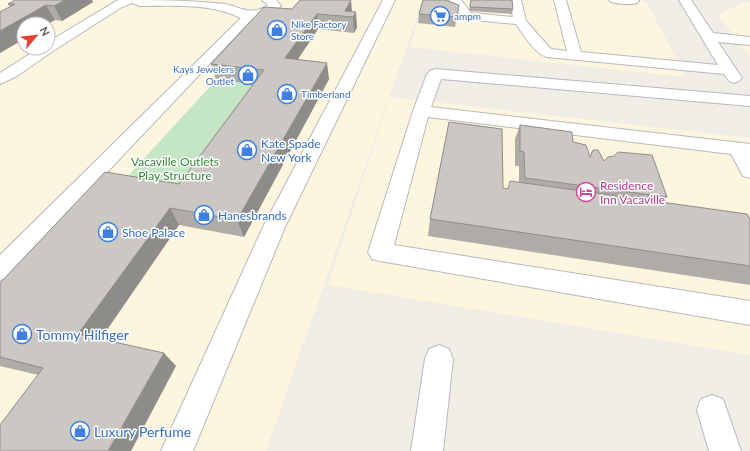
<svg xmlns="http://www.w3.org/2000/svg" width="750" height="451" font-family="Lato,sans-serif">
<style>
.commercial{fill:#fdf5de;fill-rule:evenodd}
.green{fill:#c4e6c4}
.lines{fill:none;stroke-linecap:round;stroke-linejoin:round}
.minor-casing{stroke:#b6b9bc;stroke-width:2}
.minor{fill:#fff;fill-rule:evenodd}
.wall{fill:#afaca8}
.shaded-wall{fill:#8e8c88}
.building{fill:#cbc8c3;stroke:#8e8c88}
.labels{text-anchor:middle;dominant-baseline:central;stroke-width:3;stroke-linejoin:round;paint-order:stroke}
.far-shop-label{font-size:10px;fill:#366cbe;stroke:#fff;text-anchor:start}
.shop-label{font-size:12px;fill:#366cbe;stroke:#fff;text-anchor:start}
.park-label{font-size:12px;fill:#378439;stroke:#fff}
.hotel-label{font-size:12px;fill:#b23c85;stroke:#fff;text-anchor:start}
.near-shop-label{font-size:14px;fill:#366cbe;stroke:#fff;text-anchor:start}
</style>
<rect width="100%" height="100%" fill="#f0ede6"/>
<!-- commercial -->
<g class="commercial">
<path d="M 0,0 L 423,0 L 266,451 L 0,451 ZM 24,24 L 48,24 L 48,48 L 24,48 Z"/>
<path d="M 424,0 L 640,0 L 648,4 L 685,77 L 410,47 Z"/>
<path d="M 742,3 L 750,3 L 750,57 L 718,15 Z"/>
<path d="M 390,97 L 750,138 L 750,355 L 328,285 Z"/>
</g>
<!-- green -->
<path class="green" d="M 216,80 L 268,86 L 187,201 L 116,189 Z"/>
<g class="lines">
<!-- minor casing -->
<g class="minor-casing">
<g id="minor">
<path d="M 118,0 C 153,0 190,0 225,4 C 243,8 251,16 268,5 L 262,0 L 276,0 L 281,6 L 270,15 L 253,18 L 8,277 L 0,280 L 0,255 L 241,18 C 211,3 173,6 140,6 L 132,3 L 122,7 L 53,51 L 17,76 L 0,84 L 0,73 L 39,48 L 48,48 L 48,42 Z"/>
<path d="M 383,0 L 395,0 L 285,227 L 193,451 L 161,451 L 263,227 Z"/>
<path d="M 449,0 L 461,0 L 471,13 L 513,17 L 509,0 L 521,0 L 526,21 L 551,49 L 567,51 L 554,0 L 566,0 L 581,52 L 718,65 L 679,0 L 691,0 L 713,33 L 750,37 L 750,45 L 718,42 L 742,78 L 739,81 L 734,83 L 729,81 L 724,74 L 547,57 C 535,54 523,34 516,24 L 463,19 Z"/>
<path d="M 609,0 L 638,0 L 639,1 L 637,3 C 629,5 619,4 611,2 Z"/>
<path d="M 435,69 L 750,96 L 750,106 L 441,79 L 431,107 L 750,144 L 750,178 L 743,176 L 731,154 L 428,117 L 394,245 L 750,301 L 750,325 L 380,261 L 372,259 L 368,252 L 413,111 L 427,74 L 430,71 Z"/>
<path d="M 439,345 L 449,349 L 453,359 L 443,451 L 411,451 L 425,359 L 429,349 Z"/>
<path d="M 712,395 L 723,399 L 741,451 L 709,451 L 697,410 L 701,399 Z"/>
</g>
</g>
<!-- minor -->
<use href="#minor" class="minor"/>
</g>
<!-- wall -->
<g class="wall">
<path d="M 351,0 L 352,12 L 357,27 L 354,33 L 318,29 L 298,59 L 329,79 L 244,237 L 179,225 L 101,339 L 176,366 L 38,375 L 0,366 L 0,283 L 179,184 L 253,84 L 216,80 L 211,64 L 292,9 Z"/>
<path d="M 471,0 L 513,9 L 512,14 L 469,11 Z"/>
<path d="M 93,2 L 62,21 L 55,20 L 24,24 L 24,39 L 0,53 L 10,7 L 8,4 Z"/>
<path d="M 459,5 L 455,27 L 418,23 L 419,14 Z"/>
<path d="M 520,125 L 573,142 L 590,156 L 593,150 L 604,161 L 667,197 L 663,202 L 750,219 L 750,285 L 428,236 L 430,219 L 503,188 L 508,189 L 519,183 L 519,166 L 515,166 L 515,139 Z"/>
</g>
<!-- shaded-wall -->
<g class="shaded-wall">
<path d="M 65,0 L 92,0 L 93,2 L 62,21 L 54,6 Z"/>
<path d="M 351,0 L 352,15 L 345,11 Z"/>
<path d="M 46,5 L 55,20 L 48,24 L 24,24 L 24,39 L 0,53 L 0,31 Z"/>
<path d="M 356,12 L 357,27 L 354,33 L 353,17 Z"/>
<path d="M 317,14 L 318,29 L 288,74 L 285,58 Z"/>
<path d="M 327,63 L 329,79 L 244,237 L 237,220 Z"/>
<path d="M 170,208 L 179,225 L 94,348 L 78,334 Z"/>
<path d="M 164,353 L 176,366 L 131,451 L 108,451 Z"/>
</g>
<!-- building -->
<g class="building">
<path d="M 15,0 L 65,0 L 54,6 L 46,5 L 0,31 L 0,12 L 15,4 L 8,4 Z"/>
<path d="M 300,0 L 351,0 L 345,11 L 356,12 L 353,17 L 317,14 L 285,58 L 327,63 L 237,220 L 170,208 L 78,334 L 164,353 L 108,451 L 0,451 L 0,425 L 43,368 L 0,357 L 0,283 L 105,172 L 179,184 L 264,70 L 211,64 L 264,7 L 292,9 Z"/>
<path d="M 423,0 L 445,0 L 459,5 L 457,17 L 419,14 Z"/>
<path d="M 471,0 L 512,0 L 513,9 L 470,7 Z"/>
<path d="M 449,122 L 502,129 L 503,188 L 508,189 L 510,181 L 747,214 L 750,219 L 750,266 L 430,219 Z"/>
<path d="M 520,125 L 572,132 L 573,142 L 586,145 L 590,157 L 593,150 L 598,150 L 604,161 L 608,157 L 614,156 L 618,152 L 652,155 L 667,197 L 525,178 L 524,152 L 520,151 Z"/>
</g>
<!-- icons -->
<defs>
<g id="supermarket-ring" transform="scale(1)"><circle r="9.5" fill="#fff" stroke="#3f7fe0" stroke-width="1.5"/><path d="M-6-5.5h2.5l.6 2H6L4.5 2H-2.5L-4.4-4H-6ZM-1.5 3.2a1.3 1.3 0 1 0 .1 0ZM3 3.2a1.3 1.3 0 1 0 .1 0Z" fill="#3f7fe0"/></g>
<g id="shop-ring" transform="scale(1)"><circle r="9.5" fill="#fff" stroke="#3f7fe0" stroke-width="1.5"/><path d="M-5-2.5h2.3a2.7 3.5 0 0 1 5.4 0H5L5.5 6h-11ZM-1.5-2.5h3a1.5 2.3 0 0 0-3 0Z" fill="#3f7fe0"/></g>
<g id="hotel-ring" transform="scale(1)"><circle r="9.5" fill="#fff" stroke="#d1479c" stroke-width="1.5"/><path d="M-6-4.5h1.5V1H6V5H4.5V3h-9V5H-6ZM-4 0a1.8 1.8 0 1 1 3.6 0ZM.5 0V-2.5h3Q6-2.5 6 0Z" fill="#d1479c"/></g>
</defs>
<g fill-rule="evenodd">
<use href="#supermarket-ring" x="440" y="16"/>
<use href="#shop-ring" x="277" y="30"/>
<use href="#shop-ring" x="248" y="75"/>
<use href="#shop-ring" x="287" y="94"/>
<use href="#shop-ring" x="247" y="150"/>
<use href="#hotel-ring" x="586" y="192"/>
<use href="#shop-ring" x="204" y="215"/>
<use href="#shop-ring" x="108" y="232"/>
<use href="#shop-ring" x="22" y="334"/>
<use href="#shop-ring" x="80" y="431"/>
</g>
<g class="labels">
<!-- far-shop labels -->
<g class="far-shop-label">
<text x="454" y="16">ampm</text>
<text x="291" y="24">Nike Factory<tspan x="291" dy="12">Store</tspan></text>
<text x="234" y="69" text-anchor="end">Kays Jewelers<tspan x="234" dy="12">Outlet</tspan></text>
<text x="301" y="94">Timberland</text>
</g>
<!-- shop labels -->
<g class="shop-label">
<text x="261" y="143">Kate Spade<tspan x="261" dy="14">New York</tspan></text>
<text x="218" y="215">Hanesbrands</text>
<text x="122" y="232">Shoe Palace</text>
</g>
<!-- park labels -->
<g class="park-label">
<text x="175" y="161">Vacaville Outlets<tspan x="175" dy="14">Play Structure</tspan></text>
</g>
<!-- hotel labels -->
<g class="hotel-label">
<text x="600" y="185">Residence<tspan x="600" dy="14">Inn Vacaville</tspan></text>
</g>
<!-- near-shop labels -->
<g class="near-shop-label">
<text x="36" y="334">Tommy Hilfiger</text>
<text x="94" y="431">Luxury Perfume</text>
</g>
</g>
<!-- north arrow -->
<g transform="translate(36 36) rotate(62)"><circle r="19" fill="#ffffff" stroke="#bfc0c2"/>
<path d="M0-3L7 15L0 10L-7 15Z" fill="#e64136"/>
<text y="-6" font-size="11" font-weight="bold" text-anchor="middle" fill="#5e6266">N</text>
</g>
</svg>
